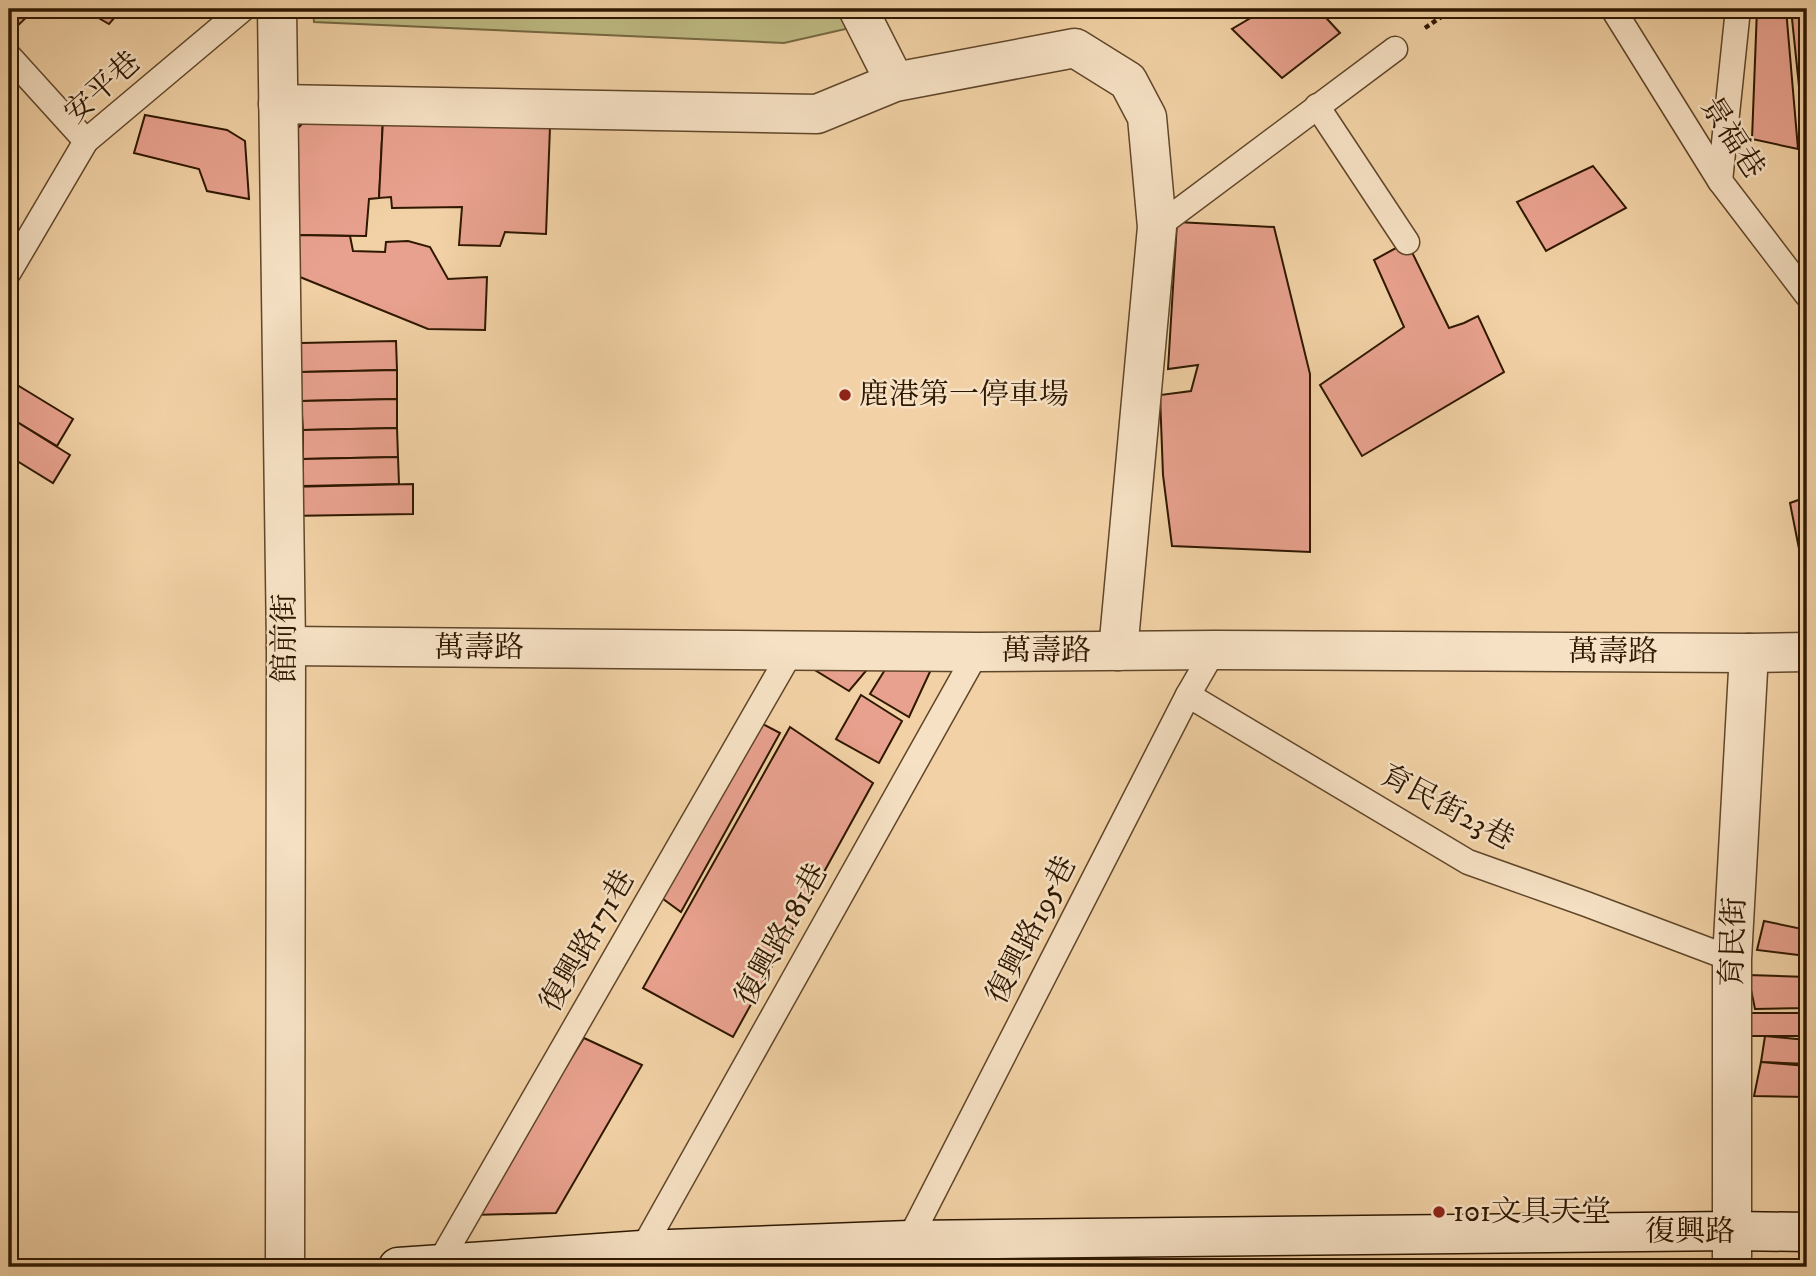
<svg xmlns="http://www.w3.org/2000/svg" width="1816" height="1276" font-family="'IM FELL DW Pica','Noto Serif TC',serif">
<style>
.green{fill:#beba83;stroke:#766942;stroke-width:2}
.building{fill:#e8a18e;stroke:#2f1800;stroke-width:2}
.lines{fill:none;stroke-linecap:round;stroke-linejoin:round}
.lane-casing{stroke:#604629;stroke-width:27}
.street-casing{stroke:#604629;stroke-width:41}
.secondary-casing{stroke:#2f1800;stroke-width:41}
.path{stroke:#2f1800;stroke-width:4.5;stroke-dasharray:5 3.5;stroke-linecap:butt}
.lane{stroke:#f6e1c4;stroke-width:24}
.street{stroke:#f6e1c4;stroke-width:38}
.secondary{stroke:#f6e1c4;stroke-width:38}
.poi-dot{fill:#8f2418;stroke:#f6e1c4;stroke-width:2.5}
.labels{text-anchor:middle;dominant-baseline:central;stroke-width:5;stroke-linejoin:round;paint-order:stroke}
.street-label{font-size:30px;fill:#2f1800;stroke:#f6e1c4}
.poi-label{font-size:30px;fill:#2f1800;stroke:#f6e1c4;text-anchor:start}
</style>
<rect width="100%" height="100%" fill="#f1d1a5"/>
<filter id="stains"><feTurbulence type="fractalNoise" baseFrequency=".00286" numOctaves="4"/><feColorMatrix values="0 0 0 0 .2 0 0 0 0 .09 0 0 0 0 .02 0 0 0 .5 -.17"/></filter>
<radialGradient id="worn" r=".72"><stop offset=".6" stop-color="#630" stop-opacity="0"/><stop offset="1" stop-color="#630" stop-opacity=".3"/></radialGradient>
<!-- green -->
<path class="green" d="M 313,9 L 847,9 L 850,28 L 784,43 L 314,22 Z"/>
<!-- building -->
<g class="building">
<path d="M 9,9 L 35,9 L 9,34 Z"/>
<path d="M 83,9 L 122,9 L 109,24 Z"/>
<path d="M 1266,9 L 1318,9 L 1340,33 L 1282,78 L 1232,29 Z"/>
<path d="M 1757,9 L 1786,9 L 1798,149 L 1752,139 Z"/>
<path d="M 1791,9 L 1807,9 L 1807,164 Z"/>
<path d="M 145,115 L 227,130 L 245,141 L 249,199 L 207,191 L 199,169 L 134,153 Z"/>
<path d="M 310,116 L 383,119 L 379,198 L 369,199 L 366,236 L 295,235 L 296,130 Z"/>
<path d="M 383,119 L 550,127 L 546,234 L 505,232 L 500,246 L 459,245 L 462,207 L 392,208 L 391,197 L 379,198 Z"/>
<path d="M 1593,166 L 1626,208 L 1546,251 L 1517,202 Z"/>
<path d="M 1177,222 L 1274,227 L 1310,374 L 1310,552 L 1172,546 L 1163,475 L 1160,395 L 1191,391 L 1198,365 L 1168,369 Z"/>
<path d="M 295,235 L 350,236 L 353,251 L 385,252 L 386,242 L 408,241 L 430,247 L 448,279 L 487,277 L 485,330 L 428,329 L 295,275 Z"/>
<path d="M 1407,242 L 1449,328 L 1464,323 L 1478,316 L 1504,372 L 1362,456 L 1320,385 L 1404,327 L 1374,260 Z"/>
<path d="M 396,341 L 397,370 L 301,372 L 301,343 Z"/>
<path d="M 397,370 L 397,399 L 301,401 L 301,372 Z"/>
<path d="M 9,380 L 73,419 L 57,446 L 9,417 Z"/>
<path d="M 397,399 L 397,428 L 303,430 L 301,401 Z"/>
<path d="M 9,417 L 70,455 L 53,483 L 9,456 Z"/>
<path d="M 397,428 L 398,457 L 303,459 L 303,430 Z"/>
<path d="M 398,457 L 399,484 L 303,486 L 303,459 Z"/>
<path d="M 413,484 L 413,514 L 287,516 L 287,487 Z"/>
<path d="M 1807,497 L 1807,564 L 1802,564 L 1790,503 Z"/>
<path d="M 876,659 L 849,691 L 805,664 Z"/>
<path d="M 891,660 L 935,661 L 909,717 L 870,694 Z"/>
<path d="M 861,695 L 902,721 L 879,763 L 836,739 Z"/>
<path d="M 759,722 L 780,733 L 681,912 L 659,896 Z"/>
<path d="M 790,727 L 873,783 L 733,1037 L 643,988 Z"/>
<path d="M 1764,921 L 1807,930 L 1807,956 L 1757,950 Z"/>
<path d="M 1748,975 L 1807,977 L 1807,1008 L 1755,1009 Z"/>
<path d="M 1744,1013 L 1807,1013 L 1807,1036 L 1743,1036 Z"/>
<path d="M 1765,1036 L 1807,1040 L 1807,1064 L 1761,1062 Z"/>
<path d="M 584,1038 L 642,1065 L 556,1213 L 472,1215 Z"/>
<path d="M 1761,1062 L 1807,1066 L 1807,1097 L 1754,1096 Z"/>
</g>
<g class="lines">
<!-- lane casing -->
<g class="lane-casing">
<g id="lane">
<path d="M 1613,9 L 1720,181 L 1807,295"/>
<path d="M 9,56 L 86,141"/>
<path d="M 1317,106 L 1407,242"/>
<path d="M 1720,181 L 1738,9"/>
<path d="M 1157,227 L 1395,49"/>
<path d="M 9,272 L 86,141 L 243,9"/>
<path d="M 1188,695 L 1468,862 L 1586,904 L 1732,959"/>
<path d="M 909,1240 L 1188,695 L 1214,650"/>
<path d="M 642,1250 L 977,652"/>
<path d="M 437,1267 L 792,650"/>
</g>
</g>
<!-- street casing -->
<g class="street-casing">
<g id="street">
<path d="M 277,9 L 286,646 L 285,1267"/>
<path d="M 858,9 L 895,82"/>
<path d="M 278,104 L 817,114 L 895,82 L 1075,48 L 1128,81 L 1147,117 L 1157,227 L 1118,651"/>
<path d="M 286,646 L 977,652 L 1214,650 L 1749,653 L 1807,652"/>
<path d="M 1732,1267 L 1732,959 L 1749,653"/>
</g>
</g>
<!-- secondary casing -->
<g class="secondary-casing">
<path id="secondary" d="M 398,1267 L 642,1250 L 909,1240 L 1733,1231 L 1807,1232"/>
</g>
<!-- path -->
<path class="path" d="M 1425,28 L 1453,9"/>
<!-- lane -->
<use href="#lane" class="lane"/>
<!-- street -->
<use href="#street" class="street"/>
<!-- secondary -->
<use href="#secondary" class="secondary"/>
</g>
<!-- markers -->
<g class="poi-dot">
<circle cx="845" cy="395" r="7"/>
<circle cx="1439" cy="1212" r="7"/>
</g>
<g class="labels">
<!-- street labels -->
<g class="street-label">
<text transform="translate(103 88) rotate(-42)">安平巷</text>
<text transform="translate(1732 138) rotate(57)">景福巷</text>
<text transform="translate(285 638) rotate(-90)">館前街</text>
<text x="479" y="648">萬壽路</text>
<text x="1046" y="651">萬壽路</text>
<text x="1613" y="652">萬壽路</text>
<text transform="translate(1447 808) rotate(28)">育民街23巷</text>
<text transform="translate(1032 930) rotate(-63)">復興路195巷</text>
<text transform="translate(782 935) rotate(-61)">復興路181巷</text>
<text transform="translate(588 941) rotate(-60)">復興路171巷</text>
<text transform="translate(1734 942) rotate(-88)">育民街</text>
<text x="1690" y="1232">復興路</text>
</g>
<!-- poi labels -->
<g class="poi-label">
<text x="859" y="395">鹿港第一停車場</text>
<text x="1453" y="1212">101文具天堂</text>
</g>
</g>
<!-- margin -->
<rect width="1816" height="1276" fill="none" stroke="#f1d1a5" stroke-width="35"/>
<rect x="10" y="10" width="1795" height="1255" fill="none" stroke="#2f1800" stroke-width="3.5"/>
<rect x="18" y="18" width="1781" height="1241" fill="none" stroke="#2f1800" stroke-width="2"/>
<rect width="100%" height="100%" filter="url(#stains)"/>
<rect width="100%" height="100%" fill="url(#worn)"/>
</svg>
